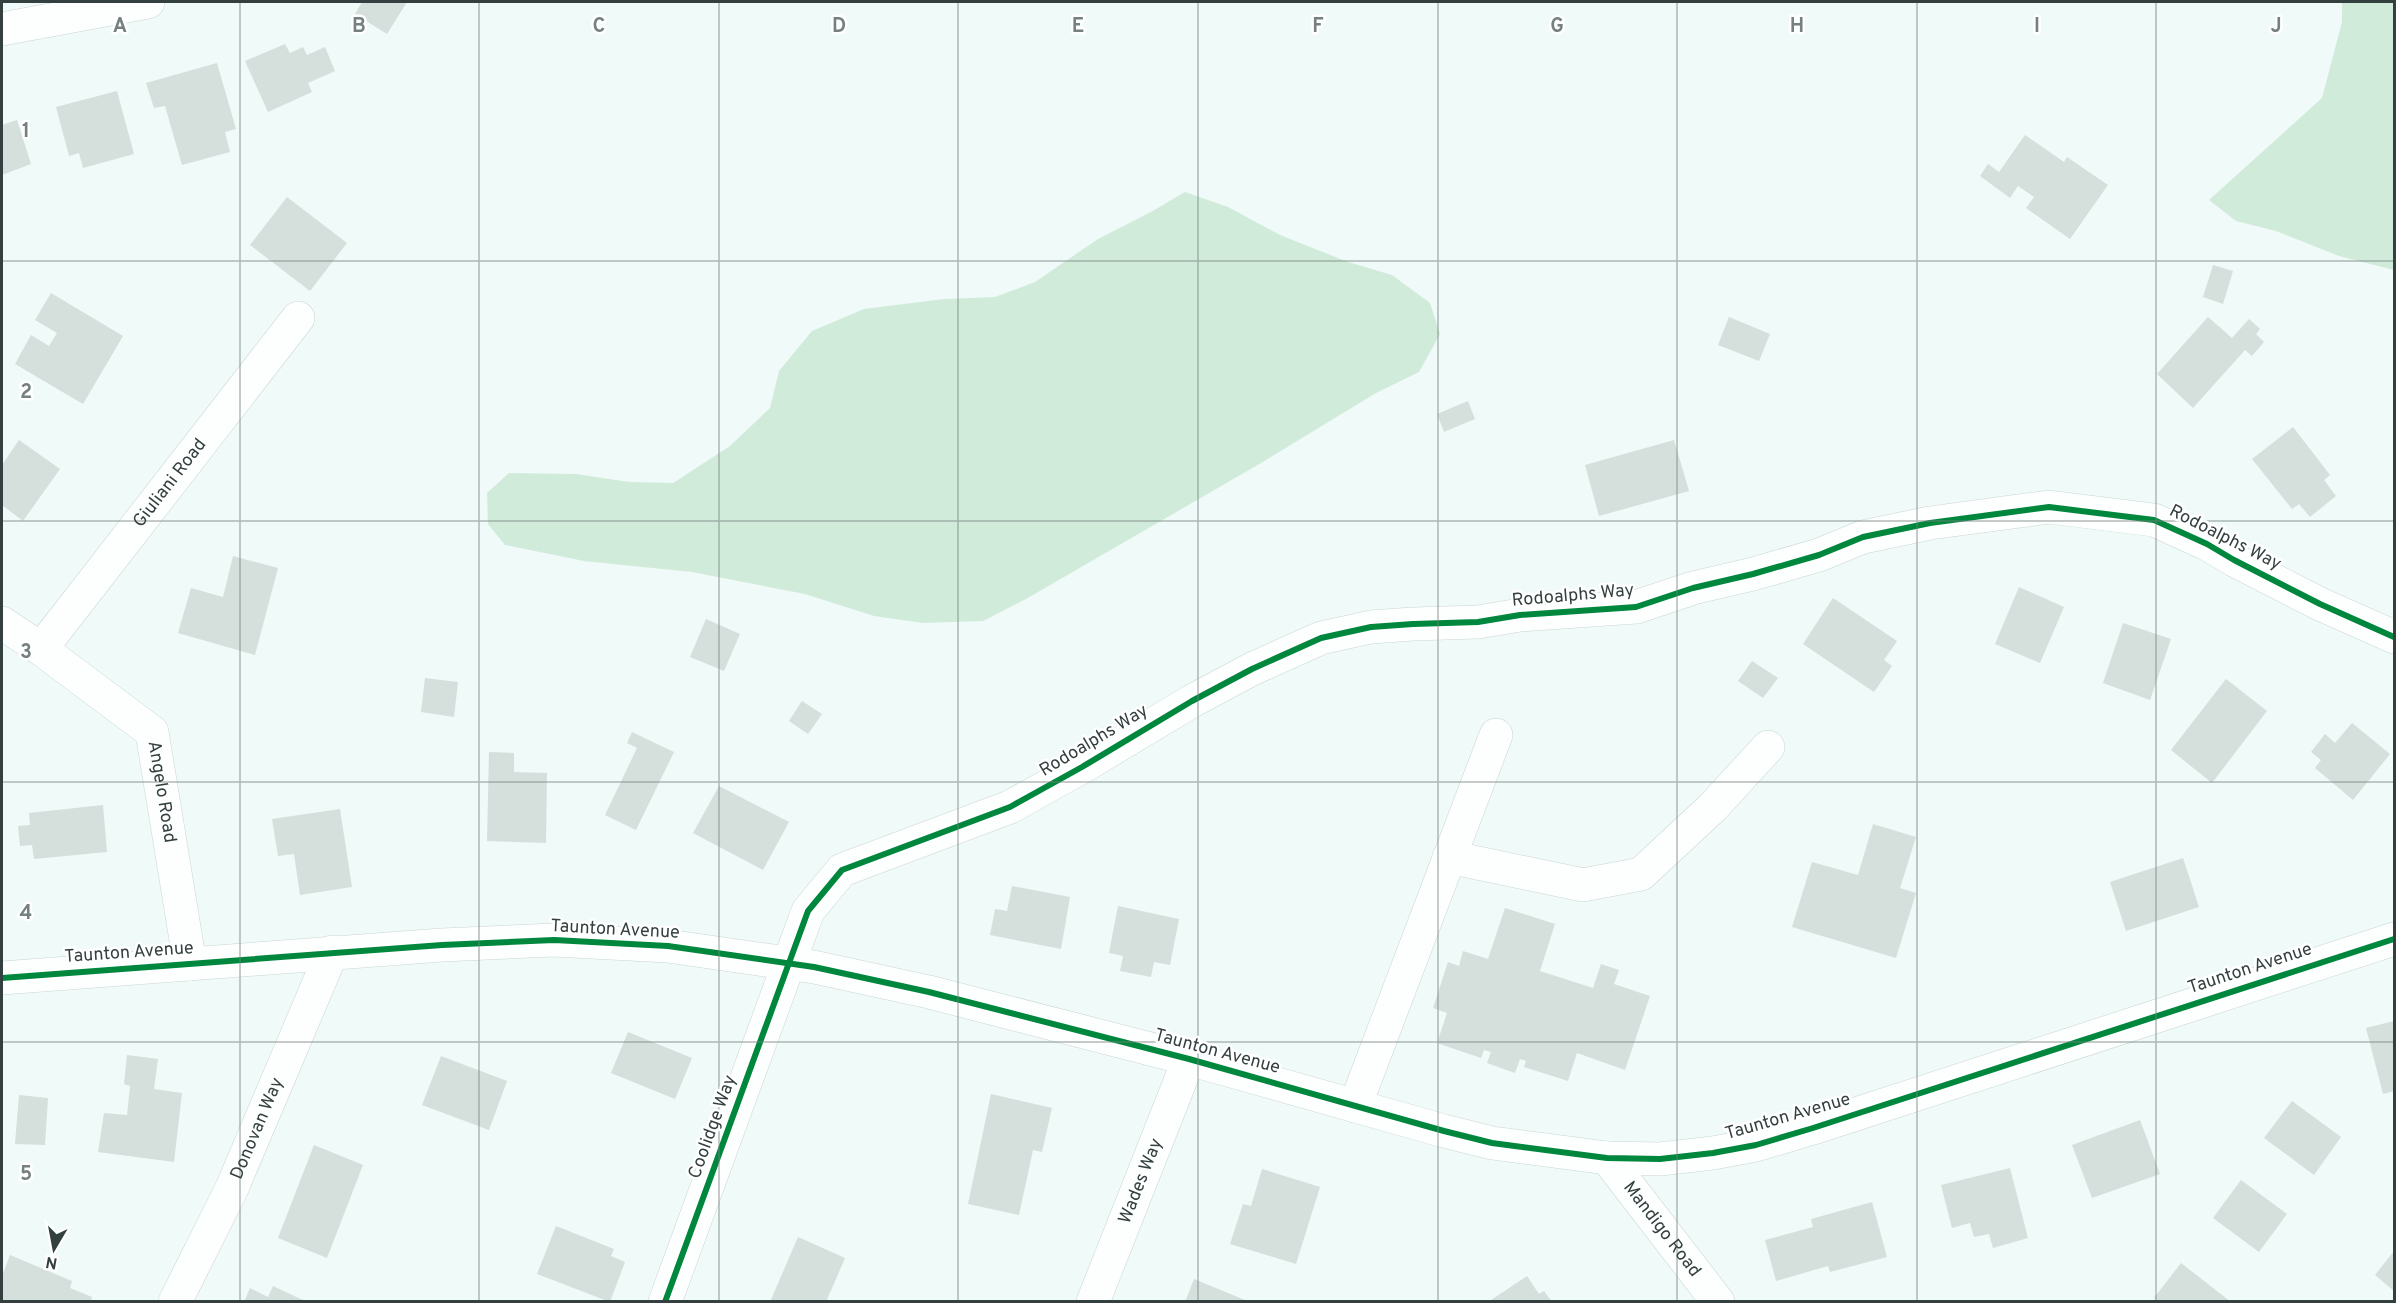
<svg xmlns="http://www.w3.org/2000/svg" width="2396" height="1303" font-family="Overpass,sans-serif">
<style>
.green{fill:#d1ebdb}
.building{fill:#d5e0dd}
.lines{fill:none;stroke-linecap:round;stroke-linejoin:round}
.minor-casing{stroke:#cad6d5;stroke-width:34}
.minor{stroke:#fdfefe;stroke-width:33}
.cycleway-casing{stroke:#fff;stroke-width:10}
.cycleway{stroke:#00873e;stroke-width:6}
.grid{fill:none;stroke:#758180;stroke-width:1.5;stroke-opacity:0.55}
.labels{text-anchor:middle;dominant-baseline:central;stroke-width:5;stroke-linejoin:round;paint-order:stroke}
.street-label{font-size:18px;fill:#33403f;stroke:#fff}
.grid-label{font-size:20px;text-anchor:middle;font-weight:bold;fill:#758180;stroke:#fff;stroke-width:5;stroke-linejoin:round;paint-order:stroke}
</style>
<rect width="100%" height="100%" fill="#effaf9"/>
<!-- green -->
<g class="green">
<path d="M 2342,2 L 2394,2 L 2394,270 L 2339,256 L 2276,231 L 2236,221 L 2209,200 L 2322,98 L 2342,22 Z"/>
<path d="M 1185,192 L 1228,207 L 1280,235 L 1348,262 L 1392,275 L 1430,303 L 1440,334 L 1419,372 L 1376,393 L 1261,463 L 1026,599 L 983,621 L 923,623 L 874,616 L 805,594 L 692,572 L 584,561 L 505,545 L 488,524 L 487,493 L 509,473 L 576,474 L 629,482 L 673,483 L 730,446 L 770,408 L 779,371 L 812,331 L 864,309 L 944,299 L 995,297 L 1035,282 L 1098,239 L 1151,212 Z"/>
</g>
<!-- building -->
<g class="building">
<path d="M 362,2 L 407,2 L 387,34 L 355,14 Z"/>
<path d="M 285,44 L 290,53 L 303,47 L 307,55 L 325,47 L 335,71 L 308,83 L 312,92 L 268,112 L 245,61 Z"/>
<path d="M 217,63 L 236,129 L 225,132 L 230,152 L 182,165 L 165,106 L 154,108 L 146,83 Z"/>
<path d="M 117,91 L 134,154 L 83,168 L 79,153 L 69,156 L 56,107 Z"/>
<path d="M 17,120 L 31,164 L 2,175 L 2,125 Z"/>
<path d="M 2025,135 L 2064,162 L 2067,157 L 2108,185 L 2070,239 L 2026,208 L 2034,197 L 2018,186 L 2010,198 L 1980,176 L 1988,164 L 1999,172 Z"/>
<path d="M 287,197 L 347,243 L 310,291 L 250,245 Z"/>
<path d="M 2213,265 L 2233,271 L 2223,304 L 2203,297 Z"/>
<path d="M 51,293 L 123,336 L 83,404 L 15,364 L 31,335 L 49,346 L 57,333 L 35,320 Z"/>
<path d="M 1729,317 L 1770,334 L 1759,361 L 1718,345 Z"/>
<path d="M 2208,317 L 2232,338 L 2249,319 L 2260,329 L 2256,334 L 2264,342 L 2252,356 L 2245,350 L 2193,408 L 2157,374 Z"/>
<path d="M 1468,401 L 1475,419 L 1444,432 L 1437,414 Z"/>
<path d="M 2293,427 L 2330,475 L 2324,480 L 2336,496 L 2310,517 L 2299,504 L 2292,509 L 2252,459 Z"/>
<path d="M 19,440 L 60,469 L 23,521 L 2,505 L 2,465 Z"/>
<path d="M 1674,440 L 1689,491 L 1599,516 L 1585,465 Z"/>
<path d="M 233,556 L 278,568 L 255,655 L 178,633 L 191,588 L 223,597 Z"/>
<path d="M 2019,587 L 2064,607 L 2040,663 L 1995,644 Z"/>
<path d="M 1833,598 L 1897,641 L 1884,660 L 1892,666 L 1874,692 L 1803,644 Z"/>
<path d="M 706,619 L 740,634 L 724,671 L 690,657 Z"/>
<path d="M 2123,623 L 2171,639 L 2150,700 L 2103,683 Z"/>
<path d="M 1752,661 L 1778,678 L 1763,698 L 1738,681 Z"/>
<path d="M 425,678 L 458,682 L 454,717 L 421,712 Z"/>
<path d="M 2226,679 L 2267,711 L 2212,783 L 2171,750 Z"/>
<path d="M 802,701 L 822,714 L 808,734 L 789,721 Z"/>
<path d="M 2352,723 L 2390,754 L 2353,800 L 2315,768 L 2321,760 L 2311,752 L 2325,734 L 2335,743 Z"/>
<path d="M 632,732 L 674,752 L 636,830 L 605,815 L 637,748 L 627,743 Z"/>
<path d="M 489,752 L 514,753 L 514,772 L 547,773 L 546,843 L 487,841 Z"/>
<path d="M 719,786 L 789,822 L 763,870 L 693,833 Z"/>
<path d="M 103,805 L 107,852 L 34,859 L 32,845 L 20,846 L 18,826 L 30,825 L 29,813 Z"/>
<path d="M 340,809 L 352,887 L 300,895 L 294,854 L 278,856 L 272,819 Z"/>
<path d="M 1873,824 L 1916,837 L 1900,888 L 1916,893 L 1896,958 L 1792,927 L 1812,862 L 1858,875 Z"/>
<path d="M 2183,858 L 2199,907 L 2126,931 L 2110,882 Z"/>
<path d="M 1012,886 L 1070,897 L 1061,949 L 990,935 L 995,909 L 1007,911 Z"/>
<path d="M 1118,906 L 1179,919 L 1170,965 L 1154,962 L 1151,977 L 1120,971 L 1123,956 L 1109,953 Z"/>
<path d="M 1505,908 L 1555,924 L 1540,971 L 1593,988 L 1601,964 L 1619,970 L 1614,984 L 1650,996 L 1625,1070 L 1577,1053 L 1568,1081 L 1524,1067 L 1526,1061 L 1520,1059 L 1515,1073 L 1487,1063 L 1491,1052 L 1484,1050 L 1481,1058 L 1437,1043 L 1447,1013 L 1433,1008 L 1448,962 L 1459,966 L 1463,951 L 1488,959 Z"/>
<path d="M 2394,1021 L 2394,1091 L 2383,1094 L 2366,1028 Z"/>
<path d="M 628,1032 L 692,1058 L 675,1099 L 611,1073 Z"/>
<path d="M 127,1055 L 158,1059 L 154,1089 L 182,1093 L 174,1162 L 98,1152 L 104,1113 L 127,1115 L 130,1086 L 124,1084 Z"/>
<path d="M 441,1056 L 507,1081 L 489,1130 L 422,1105 Z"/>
<path d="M 991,1094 L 1052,1108 L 1042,1152 L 1033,1150 L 1019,1215 L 968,1204 Z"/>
<path d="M 19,1095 L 48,1098 L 45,1145 L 15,1144 Z"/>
<path d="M 2292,1101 L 2341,1137 L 2314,1175 L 2264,1138 Z"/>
<path d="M 2140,1120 L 2160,1174 L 2092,1198 L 2072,1145 Z"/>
<path d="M 314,1145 L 363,1165 L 327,1258 L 278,1238 Z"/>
<path d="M 2010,1168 L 2028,1238 L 1993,1248 L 1989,1234 L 1974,1237 L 1970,1223 L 1952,1228 L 1941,1185 Z"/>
<path d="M 1262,1169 L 1320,1187 L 1296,1264 L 1230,1244 L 1243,1204 L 1251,1206 Z"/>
<path d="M 2241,1180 L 2287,1214 L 2259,1252 L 2213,1218 Z"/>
<path d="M 1872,1202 L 1887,1257 L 1830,1272 L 1828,1266 L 1776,1281 L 1765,1240 L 1813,1227 L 1811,1219 Z"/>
<path d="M 556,1226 L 614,1249 L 611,1256 L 625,1262 L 610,1302 L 537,1274 Z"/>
<path d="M 798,1237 L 845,1258 L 826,1302 L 770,1302 Z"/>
<path d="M 2394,1251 L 2394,1291 L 2375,1275 Z"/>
<path d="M 10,1255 L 72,1281 L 70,1288 L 92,1297 L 91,1302 L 2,1302 L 2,1276 Z"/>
<path d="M 2181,1263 L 2231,1302 L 2158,1302 L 2154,1298 Z"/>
<path d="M 1527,1276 L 1539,1294 L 1544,1291 L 1552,1302 L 1488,1302 Z"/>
<path d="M 1194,1279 L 1245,1300 L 1244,1302 L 1185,1302 Z"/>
<path d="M 273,1286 L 307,1302 L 244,1302 L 250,1288 L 268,1297 Z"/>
</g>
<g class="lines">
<!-- minor casing -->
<g class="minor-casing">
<g id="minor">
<path d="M 2,29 L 148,2"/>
<path id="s1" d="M 2,623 L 41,649 L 152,732 L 190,964"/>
<path id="s2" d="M 41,649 L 298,318"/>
<path d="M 1449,857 L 1583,885 L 1641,874 L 1713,807 L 1768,747"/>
<path d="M 2,978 L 442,945 L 554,940 L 668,946 L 814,967 L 929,992 L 1189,1059 L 1444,1131 L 1492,1143 L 1607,1158 L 1660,1159 L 1713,1153 L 1756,1145 L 1813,1128 L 2394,939"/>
<path d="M 1355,1106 L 1496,735"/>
<path id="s3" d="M 1607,1158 L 1718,1302"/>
<path id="s4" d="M 175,1302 L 232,1188 L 332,952"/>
<path d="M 665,1302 L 808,911 L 842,870 L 1010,807 L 1082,767 L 1192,701 L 1252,669 L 1321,638 L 1371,627 L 1413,624 L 1478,622 L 1520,615 L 1636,607 L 1693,588 L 1753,574 L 1819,555 L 1863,537 L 1930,523 L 2049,507 L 2154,520 L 2207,544 L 2234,560 L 2320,604 L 2394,637"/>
<path id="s5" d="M 1093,1302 L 1189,1059"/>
</g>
</g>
<!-- minor -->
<use href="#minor" class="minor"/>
<!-- cycleway casing -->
<g class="cycleway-casing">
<g id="cycleway">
<path d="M 2,978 L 442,945 L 554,940 L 668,946 L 814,967 L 929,992 L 1189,1059 L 1444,1131 L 1492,1143 L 1607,1158 L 1660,1159 L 1713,1153 L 1756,1145 L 1813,1128 L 2394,939"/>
<path d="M 665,1302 L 808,911 L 842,870 L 1010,807 L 1082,767 L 1192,701 L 1252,669 L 1321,638 L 1371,627 L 1413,624 L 1478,622 L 1520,615 L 1636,607 L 1693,588 L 1753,574 L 1819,555 L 1863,537 L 1930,523 L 2049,507 L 2154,520 L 2207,544 L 2234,560 L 2320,604 L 2394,637"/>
</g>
</g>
<!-- cycleway -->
<use href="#cycleway" class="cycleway"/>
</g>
<!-- grid -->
<path class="grid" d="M 240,2 L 240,1302M 479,2 L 479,1302M 719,2 L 719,1302M 958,2 L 958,1302M 1198,2 L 1198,1302M 1438,2 L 1438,1302M 1677,2 L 1677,1302M 1917,2 L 1917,1302M 2156,2 L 2156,1302M 2,261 L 2394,261M 2,521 L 2394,521M 2,782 L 2394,782M 2,1042 L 2394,1042"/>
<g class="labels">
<!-- street labels -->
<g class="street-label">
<text stroke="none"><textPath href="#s2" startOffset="210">Giuliani Road</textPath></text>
<text transform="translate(2225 538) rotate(27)">Rodoalphs Way</text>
<text transform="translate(1573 596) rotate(-5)">Rodoalphs Way</text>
<text transform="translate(1094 741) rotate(-31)">Rodoalphs Way</text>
<text stroke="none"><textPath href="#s1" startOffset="246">Angelo Road</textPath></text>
<text transform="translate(615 930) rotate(3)">Taunton Avenue</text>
<text transform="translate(129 953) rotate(-4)">Taunton Avenue</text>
<text transform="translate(2250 969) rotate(-18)">Taunton Avenue</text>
<text transform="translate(1217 1052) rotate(15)">Taunton Avenue</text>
<text transform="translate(1788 1117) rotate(-16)">Taunton Avenue</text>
<text transform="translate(713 1127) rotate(-70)">Coolidge Way</text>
<text stroke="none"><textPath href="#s4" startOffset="192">Donovan Way</textPath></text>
<text stroke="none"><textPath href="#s5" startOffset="130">Wades Way</textPath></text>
<text stroke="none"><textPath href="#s3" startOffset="90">Mandigo Road</textPath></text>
</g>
</g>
<g class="grid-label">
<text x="120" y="32">A</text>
<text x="359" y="32">B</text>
<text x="599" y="32">C</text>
<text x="839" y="32">D</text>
<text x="1078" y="32">E</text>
<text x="1318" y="32">F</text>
<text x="1557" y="32">G</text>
<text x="1797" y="32">H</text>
<text x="2037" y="32">I</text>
<text x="2276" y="32">J</text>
<text x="26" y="137">1</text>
<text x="26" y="398">2</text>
<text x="26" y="658">3</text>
<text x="26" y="919">4</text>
<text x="26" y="1180">5</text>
</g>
<!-- border -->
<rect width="2396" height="1303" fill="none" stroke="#33403f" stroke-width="6"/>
<!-- north arrow -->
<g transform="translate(54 1249) rotate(190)" stroke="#ffffff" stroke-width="4.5" paint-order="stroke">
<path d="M0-4.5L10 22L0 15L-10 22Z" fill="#33403f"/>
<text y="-9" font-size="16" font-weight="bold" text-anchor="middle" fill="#33403f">N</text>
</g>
</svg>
